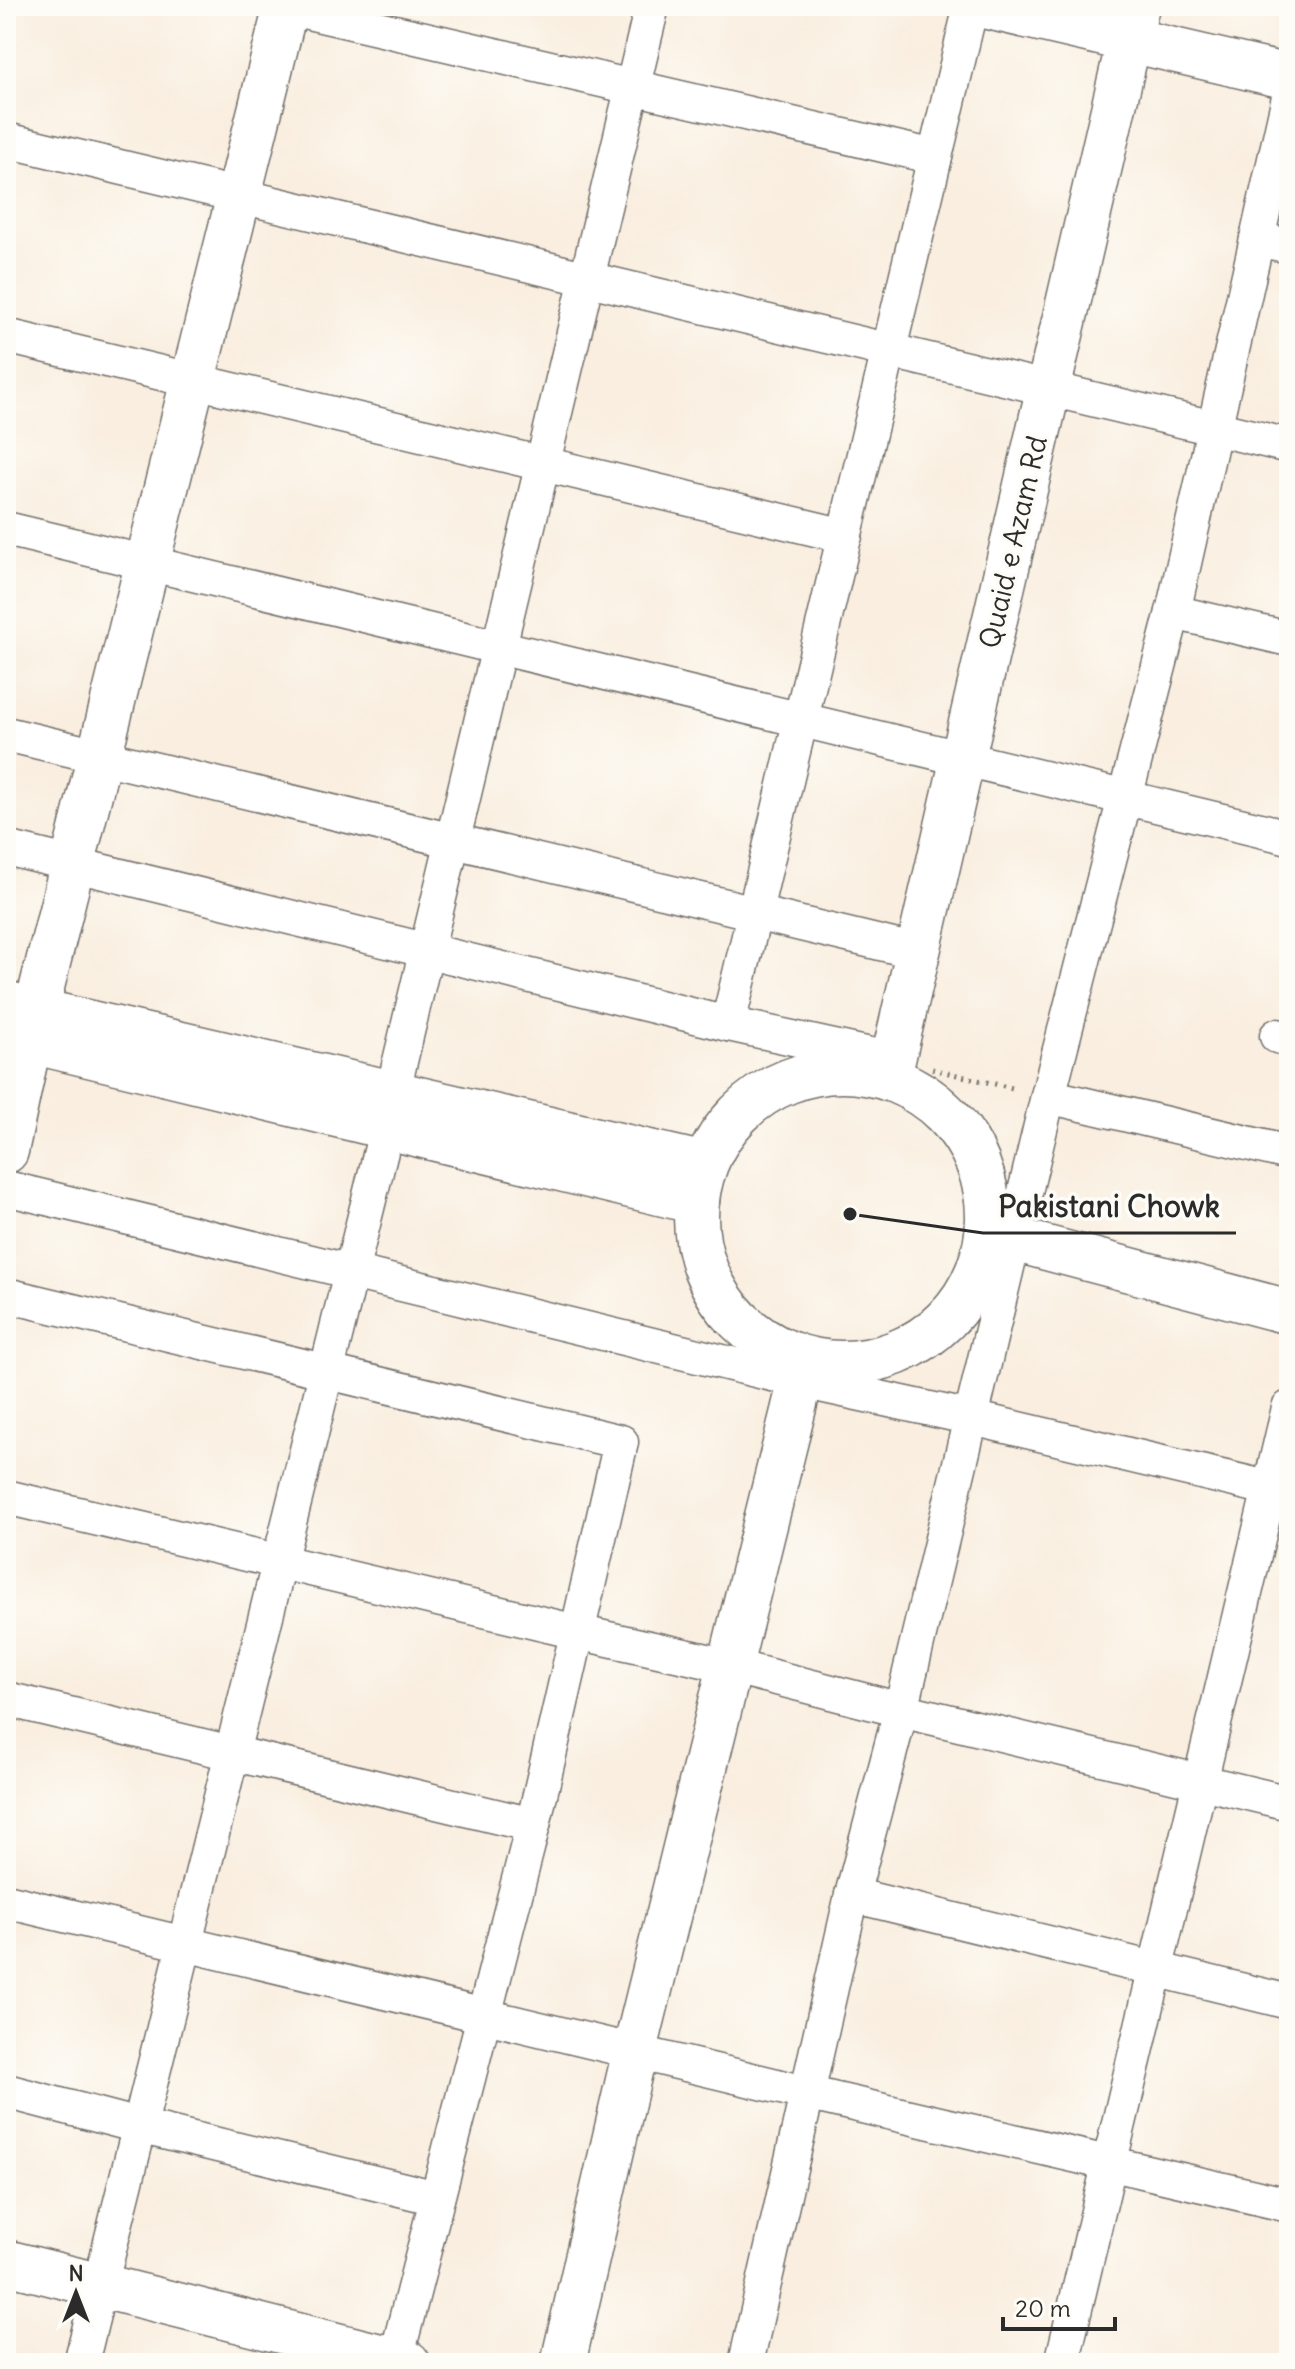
<svg xmlns="http://www.w3.org/2000/svg" width="1295" height="2369" font-family="Delius,sans-serif">
<style>
.lines{fill:none;stroke-linecap:round;stroke-linejoin:round}
.street-casing{stroke:#736f6a;stroke-width:37}
.secondary-casing{stroke:#736f6a;stroke-width:47}
.path{stroke:#736f6a;stroke-width:5;stroke-dasharray:2 6;stroke-linecap:butt}
.street{stroke:#fff;stroke-width:34}
.secondary{stroke:#fff;stroke-width:44}
.labels{text-anchor:middle;dominant-baseline:central;stroke-width:7;stroke-linejoin:round;paint-order:stroke}
.street-label{font-size:28px;fill:#2b2b2b;stroke:#fdfcf7}
.leader{fill:none;stroke:#2b2b2b;stroke-width:3}
.callout-dot{fill:#2b2b2b;stroke:#fdfcf7;stroke-width:3}
.callout-label{font-size:30px;text-anchor:middle;font-weight:bold;fill:#2b2b2b;stroke:#fdfcf7;stroke-width:7;stroke-linejoin:round;paint-order:stroke}
</style>
<rect width="100%" height="100%" fill="#fdfcf7"/>
<filter id="ink" filterUnits="userSpaceOnUse"><feTurbulence type="fractalNoise" baseFrequency=".0125" numOctaves="2"/><feDisplacementMap in="SourceGraphic" scale="16" xChannelSelector="R" yChannelSelector="G"/><feConvolveMatrix kernelMatrix="1 2 1 2 8 2 1 2 1" color-interpolation-filters="sRGB"/></filter>
<filter id="wash" filterUnits="userSpaceOnUse"><feTurbulence type="fractalNoise" baseFrequency=".006" numOctaves="4" result="noise"/><feDisplacementMap in="SourceGraphic" scale="32" xChannelSelector="R" yChannelSelector="G"/><feGaussianBlur stdDeviation="1.8" result="paint"/><feColorMatrix in="noise" values="0 0 0 0 0 0 0 0 0 0 0 0 0 0 0 0 0 1.4 0 .05"/><feComposite in="paint" operator="in"/></filter>
<g filter="url(#wash)">
<rect width="100%" height="100%" fill="#f9eedf"/>
</g>
<g filter="url(#ink)">
<g class="lines">
<!-- street casing -->
<g class="street-casing">
<g id="street">
<path d="M 282,6 L 935,157"/>
<path d="M 6,140 L 1289,446"/>
<path d="M 1257,239 L 1289,246"/>
<path d="M 6,336 L 845,536"/>
<path d="M 6,529 L 1289,837"/>
<path d="M 1173,612 L 1289,639"/>
<path d="M 6,734 L 918,952"/>
<path d="M 6,848 L 728,1024 L 894,1060"/>
<path d="M 728,1024 L 971,6"/>
<path d="M 1277,1036 L 1289,1039"/>
<path d="M 392,1095 L 652,6"/>
<path d="M 1048,1096 L 1289,1153"/>
<path d="M 6,1188 L 801,1381 L 972,1418 L 1289,1493"/>
<path d="M 6,1295 L 621,1442 L 533,1825 L 395,2363"/>
<path d="M 6,1497 L 577,1632 L 730,1666 L 901,1710 L 1289,1803"/>
<path d="M 6,1699 L 533,1825"/>
<path d="M 852,1895 L 1289,2002"/>
<path d="M 6,1901 L 806,2093 L 1289,2205"/>
<path d="M 6,2091 L 139,2126 L 437,2198"/>
<path d="M 81,2363 L 387,1127"/>
<path d="M 746,2363 L 852,1895 L 901,1710 L 1048,1096 L 1173,612 L 1289,97"/>
<path d="M 1062,2363 L 1289,1408"/>
</g>
</g>
<!-- secondary casing -->
<g class="secondary-casing">
<g id="secondary">
<path d="M 984,6 L 1289,77"/>
<path d="M 8,1004 L 705,1165"/>
<path d="M 6,1035 L 697,1202"/>
<circle cx="842" cy="1217" r="146"/>
<path d="M 889,1077 L 1137,6"/>
<path d="M 6,1151 L 36,1011 L 286,6"/>
<path d="M 990,1233 L 1289,1312"/>
<path d="M 6,2262 L 408,2363"/>
<path d="M 563,2363 L 635,2050 L 806,1359"/>
</g>
</g>
<!-- path -->
<path class="path" d="M 932,1069 L 1016,1089"/>
<!-- street -->
<use href="#street" class="street"/>
<!-- secondary -->
<use href="#secondary" class="secondary"/>
</g>
</g>
<g class="labels">
<!-- street labels -->
<g class="street-label">
<text transform="translate(1013 542) rotate(-77)">Quaid e Azam Rd</text>
</g>
</g>
<!-- callouts -->
<path class="leader" d="M850 1214L983 1233H1236"/>
<circle class="callout-dot" cx="850" cy="1214" r="8"/>
<g class="callout-label">
<text x="1109" y="1217">Pakistani Chowk</text>
</g>
<!-- margin -->
<rect width="1295" height="2369" fill="none" stroke="#fdfcf7" stroke-width="32"/>
<!-- north arrow -->
<g transform="translate(76 2293)" stroke="#fdfcf7" stroke-width="6" paint-order="stroke">
<path d="M0-6L14 30L0 20L-14 30Z" fill="#2b2b2b"/>
<text y="-12" font-size="22" font-weight="bold" text-anchor="middle" fill="#2b2b2b">N</text>
</g>
<!-- scale -->
<path d="M1003 2317v12h112v-12" fill="none" stroke="#2b2b2b" stroke-width="4"/>
<text x="1015" y="2317" font-size="24" fill="#2b2b2b" stroke="#fdfcf7" stroke-width="6" paint-order="stroke">20 m</text>
</svg>
